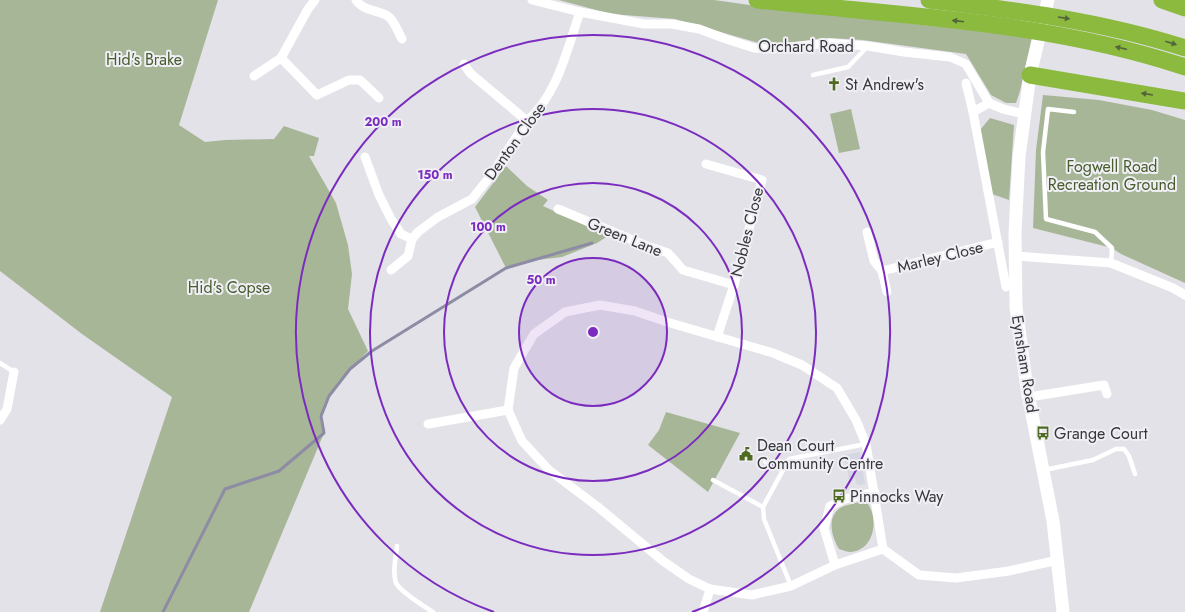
<svg xmlns="http://www.w3.org/2000/svg" width="1185" height="612" font-family="Jost,sans-serif">
<style>
.built{fill:#d7d7e4}
.green{fill:#a8b698}
.lines{fill:none;stroke-linecap:round;stroke-linejoin:round}
.stream{stroke:#8d8ca4;stroke-width:3}
.lane{stroke:#fff;stroke-width:4.5}
.street{stroke:#fff;stroke-width:9}
.secondary{stroke:#fff;stroke-width:13}
.highway{stroke:#8bba3f;stroke-width:17}
.oneway{fill:#54653b}
.ring{fill:none;stroke:#7b2cbf;stroke-width:2}
.labels{text-anchor:middle;dominant-baseline:central;stroke-width:4;stroke-linejoin:round;paint-order:stroke}
.street-label{font-size:16px;fill:#373739;stroke:#efeff5}
.park-label{font-size:16px;fill:#485c2c;stroke:#efeff5}
.poi-label{font-size:16px;fill:#373739;stroke:#efeff5;text-anchor:start}
.centre{fill:#7b2cbf;stroke:#efeff5;stroke-width:2}
.ring-label{font-size:12px;text-anchor:middle;font-weight:bold;fill:#7b2cbf;stroke:#efeff5;stroke-width:4;stroke-linejoin:round;paint-order:stroke}
</style>
<rect width="100%" height="100%" fill="#e2e2e8"/>
<!-- built -->
<path class="built" d="M 860,452 L 865,484 L 857,485 L 855,478 L 849,480 L 844,455 Z"/>
<!-- green -->
<g class="green">
<path d="M 0,0 L 218,0 L 179,125 L 205,142 L 225,140 L 274,139 L 284,126 L 319,138 L 314,156 L 309,156 L 336,203 L 348,245 L 352,274 L 348,309 L 368,351 L 350,369 L 329,396 L 321,416 L 324,433 L 249,612 L 100,612 L 172,397 L 82,334 L 0,271 Z"/>
<path d="M 559,0 L 714,0 L 771,8 L 1032,37 L 1020,91 L 1016,103 L 1006,103 L 991,95 L 966,54 L 862,40 L 830,38 L 766,45 L 675,19 L 611,14 Z"/>
<path d="M 1043,95 L 1099,100 L 1152,110 L 1185,120 L 1185,283 L 1121,254 L 1112,248 L 1033,228 L 1036,150 Z"/>
<path d="M 851,109 L 860,149 L 839,153 L 830,114 Z"/>
<path d="M 990,118 L 1014,125 L 1009,200 L 992,194 L 980,130 Z"/>
<path d="M 506,166 L 527,186 L 548,200 L 543,206 L 608,236 L 597,243 L 562,257 L 529,261 L 506,268 L 475,207 Z"/>
<path d="M 666,412 L 740,433 L 708,492 L 648,445 L 659,430 Z"/>
<path d="M 859,502 L 868,504 C 879,520 874,550 851,552 C 847,552 843,550 839,549 C 832,537 826,518 840,508 C 845,505 853,504 859,502 Z"/>
</g>
<g class="lines">
<!-- stream -->
<path class="stream" d="M 163,612 L 225,489 L 279,471 L 324,433 L 321,416 L 329,396 L 350,369 L 372,351 L 506,268 L 592,243"/>
<!-- lane -->
<g class="lane">
<path d="M 813,75 L 848,67 L 868,46"/>
<path d="M 1074,112 L 1048,109 L 1043,152 L 1046,219 L 1095,232 L 1112,248 L 1111,263"/>
<path d="M 0,363 L 14,372"/>
<path d="M 765,462 L 783,470"/>
<path d="M 1044,470 L 1093,460 L 1116,449 L 1124,449 L 1129,456 L 1135,474"/>
<path d="M 713,480 L 763,507"/>
<path d="M 397,546 C 396,557 392,572 396,583 C 399,590 425,607 433,612"/>
<path d="M 791,586 L 764,519 L 763,507 L 789,459 L 866,444"/>
</g>
<!-- street -->
<g class="street">
<path d="M 315,0 L 308,9 L 281,58 L 317,95 L 349,80 L 360,80 L 379,98"/>
<path d="M 356,0 C 362,10 376,10 386,15 C 394,19 398,32 402,39"/>
<path d="M 532,0 L 580,12 L 644,24 L 672,24 L 699,29 L 726,39 L 754,48 L 773,49 L 828,43 L 868,46 L 904,52 L 950,57 L 966,64 L 989,103"/>
<path d="M 464,64 L 470,73 L 527,121"/>
<path d="M 254,76 L 281,58"/>
<path d="M 966,83 L 973,112"/>
<path d="M 365,157 L 379,195 L 391,219 L 401,234 L 412,239"/>
<path d="M 706,164 L 762,180 L 734,285 L 717,337"/>
<path d="M 558,209 L 647,246 L 668,253 L 683,270 L 734,285"/>
<path d="M 867,232 L 874,261 L 882,271"/>
<path d="M 1015,256 L 1111,263 L 1173,288 L 1185,295"/>
<path d="M 391,270 L 408,256 L 412,239 L 418,232 L 438,217 L 472,199 L 492,174 L 527,121 C 558,94 567,49 580,12"/>
<path d="M 1006,287 L 973,112 L 989,103 L 1003,109 L 1024,114"/>
<path d="M 887,292 L 882,271 L 998,242"/>
<path d="M 1029,397 L 1104,385 L 1107,394"/>
<path d="M 0,420 L 7,409 L 14,372"/>
<path d="M 428,424 L 508,410"/>
<path d="M 883,549 L 835,565 L 791,586 L 752,595 L 710,589 L 689,579 L 663,561 L 598,507 L 549,470 L 522,441 L 508,410 L 514,368 L 534,334 L 565,312 L 600,305 L 635,311 L 667,322 L 773,353 L 802,365 L 837,388 L 856,420 L 866,444 L 883,549 L 919,575 L 956,578 L 1009,571 L 1058,560"/>
<path d="M 835,565 L 824,528 L 830,506 L 845,499 L 875,492"/>
<path d="M 703,612 L 710,589"/>
</g>
<!-- secondary -->
<path class="secondary" d="M 1048,0 L 1030,75 L 1019,157 L 1015,233 L 1016,307 L 1027,389 L 1053,521 L 1063,612"/>
<!-- highway -->
<g class="highway">
<path d="M 757,0 C 900,16 1047,21 1185,67"/>
<path d="M 929,0 C 1015,10 1101,21 1185,48"/>
<path d="M 1162,0 L 1185,8"/>
<path d="M 1030,75 L 1185,101"/>
</g>
</g>
<!-- one-way arrows -->
<defs><path id="oneway-solid" d="M-6-.8H1V-3.2L6.5 0L1 3.2V.8H-6Z"/></defs>
<g class="oneway">
<use href="#oneway-solid" transform="translate(1064 18) rotate(9)"/>
<use href="#oneway-solid" transform="translate(958 21) rotate(-173)"/>
<use href="#oneway-solid" transform="translate(1171 43) rotate(18)"/>
<use href="#oneway-solid" transform="translate(1121 48) rotate(-167)"/>
<use href="#oneway-solid" transform="translate(1147 94) rotate(-171)"/>
</g>
<!-- distance rings -->
<circle cx="593" cy="332" r="74" fill="#7b2cbf" fill-opacity=".12"/>
<g class="ring">
<circle cx="593" cy="332" r="74"/>
<circle cx="593" cy="332" r="149"/>
<circle cx="593" cy="332" r="223"/>
<path d="M494 612A297 297 0 1 1 692 612"/>
</g>
<!-- icons -->
<defs>
<g id="church-bare" transform="scale(1.08)"><path d="M-1.2-6h2.4v3.5h3.3v2.4h-3.3V6h-2.4V-.1h-3.3v-2.4h3.3Z" fill="#4e6b1f" stroke="#efeff5" stroke-width="2.5" paint-order="stroke"/></g>
<g id="bus-bare" transform="scale(1.08)"><path d="M-5-6H5V4H4V6H2V4H-2V6H-4V4H-5ZM-3.5-4V0h7V-4ZM-3.5 1.2v1.5H-2V1.2ZM2 1.2v1.5H3.5V1.2Z" fill="#4e6b1f" stroke="#efeff5" stroke-width="2.5" paint-order="stroke"/></g>
<g id="civic-bare" transform="scale(1.08)"><path d="M-.6-6.5H3V-4.5H.6V-3L4-1V1h2V6H-6V1h2V-1L-.6-3ZM-1.2 2.5V6h2.4V2.5Z" fill="#4e6b1f" stroke="#efeff5" stroke-width="2.5" paint-order="stroke"/></g>
</defs>
<g fill-rule="evenodd">
<use href="#church-bare" x="834" y="84"/>
<use href="#bus-bare" x="1043" y="433"/>
<use href="#civic-bare" x="746" y="454"/>
<use href="#bus-bare" x="839" y="496"/>
</g>
<g class="labels">
<!-- street labels -->
<g class="street-label">
<text x="806" y="46">Orchard Road</text>
<text transform="translate(515 141) rotate(-54)">Denton Close</text>
<text transform="translate(747 232) rotate(-76)">Nobles Close</text>
<text transform="translate(625 237) rotate(22)">Green Lane</text>
<text transform="translate(940 257) rotate(-14)">Marley Close</text>
<text transform="translate(1025 364) rotate(81)">Eynsham Road</text>
</g>
<!-- park labels -->
<g class="park-label">
<text x="144" y="59">Hid's Brake</text>
<text x="1112" y="166">Fogwell Road<tspan x="1112" dy="18">Recreation Ground</tspan></text>
<text x="229" y="287">Hid's Copse</text>
</g>
<!-- poi labels -->
<g class="poi-label">
<text x="845" y="84">St Andrew's</text>
<text x="1054" y="433">Grange Court</text>
<text x="757" y="445">Dean Court<tspan x="757" dy="18">Community Centre</tspan></text>
<text x="850" y="496">Pinnocks Way</text>
</g>
</g>
<circle cx="593" cy="332" r="6" class="centre"/>
<g class="ring-label">
<text x="383" y="126">200 m</text>
<text x="435" y="179">150 m</text>
<text x="488" y="231">100 m</text>
<text x="541" y="284">50 m</text>
</g>
</svg>
